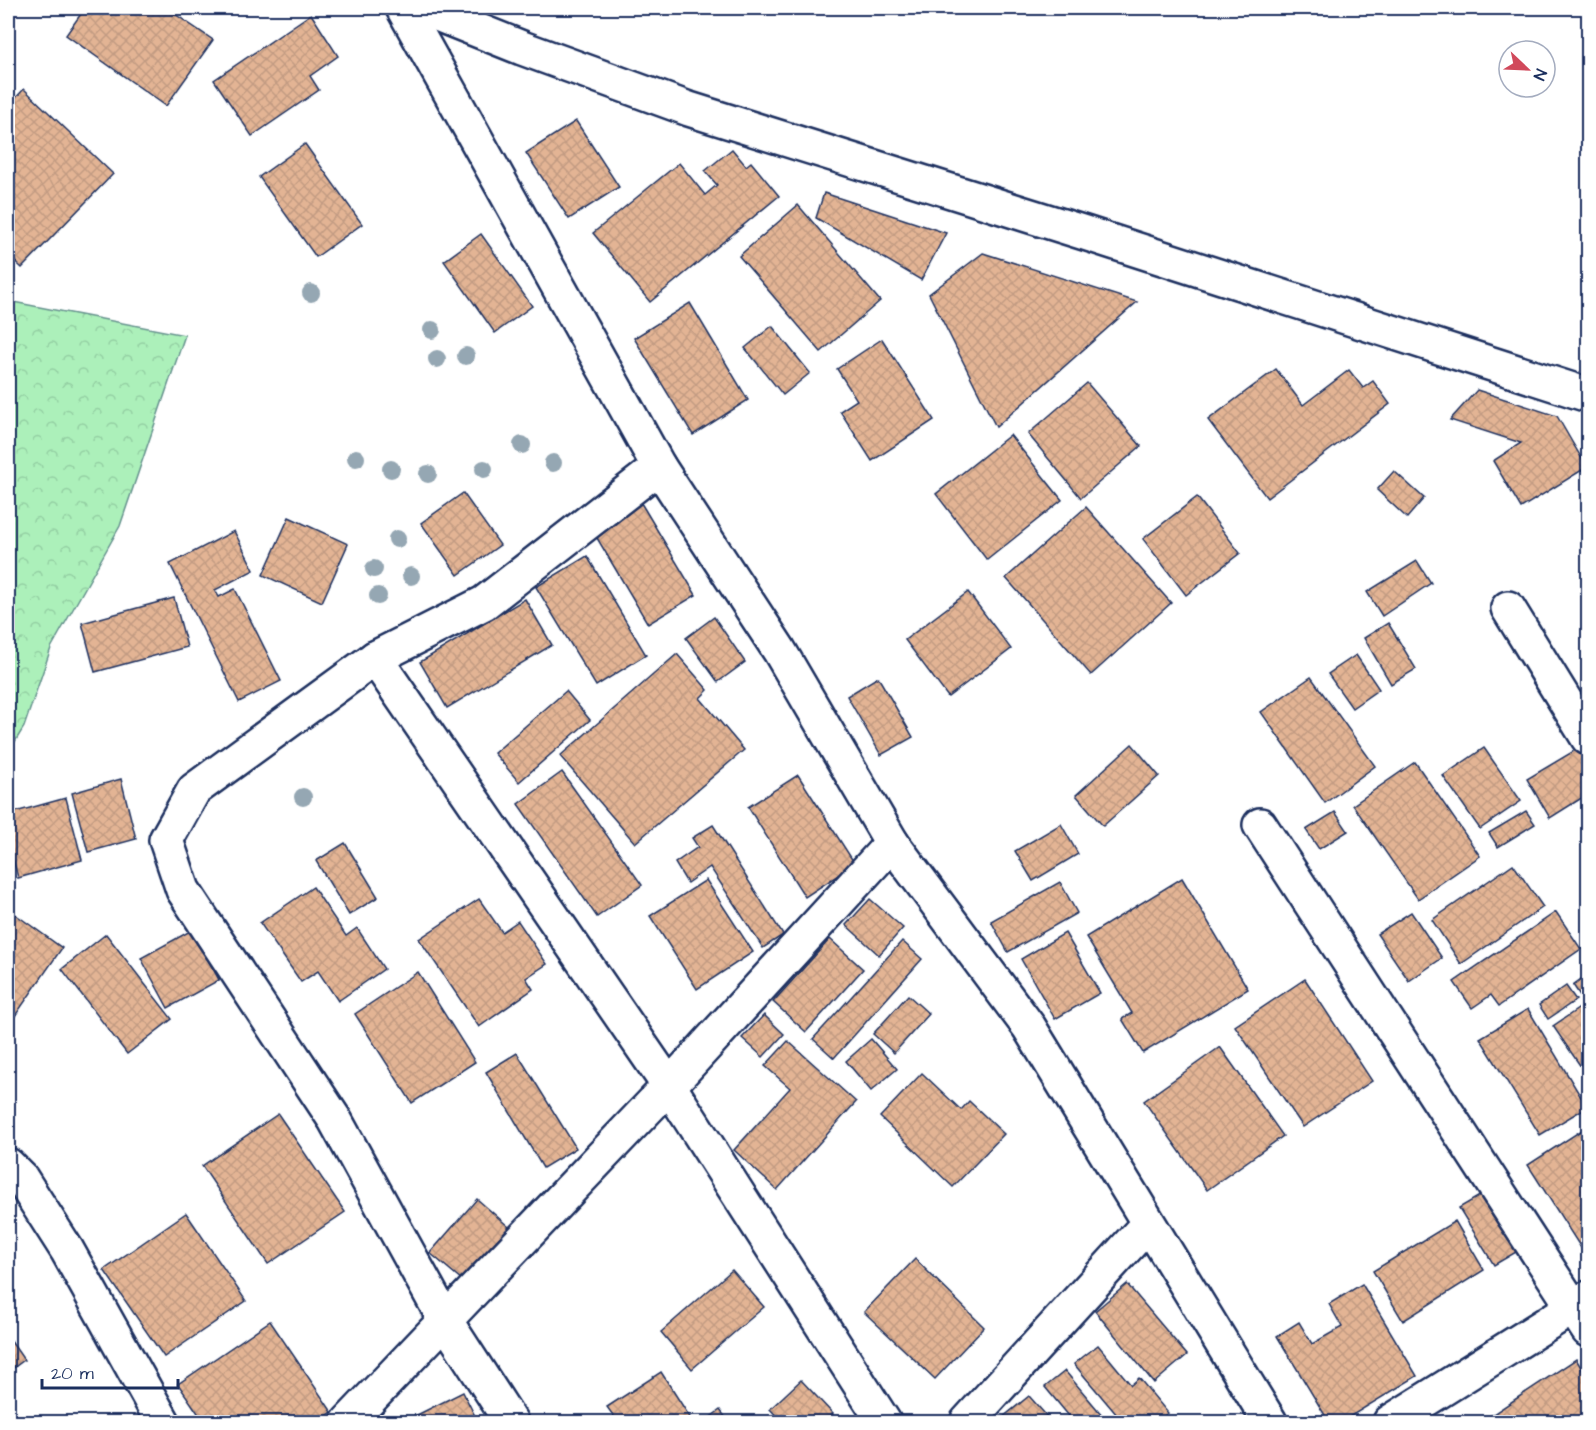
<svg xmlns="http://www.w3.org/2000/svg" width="1596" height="1430" font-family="'Architects Daughter',sans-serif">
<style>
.forest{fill:url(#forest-crowns);stroke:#64908c;stroke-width:1.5}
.building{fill:url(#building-cross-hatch);stroke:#1b2f5e;stroke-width:1.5}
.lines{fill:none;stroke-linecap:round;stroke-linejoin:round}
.street-casing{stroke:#1b2f5e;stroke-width:38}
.secondary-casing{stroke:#1b2f5e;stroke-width:38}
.street{stroke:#fff;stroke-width:33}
.secondary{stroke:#fff;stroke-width:33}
.tree{fill:#95a7b3}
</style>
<defs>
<pattern id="forest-crowns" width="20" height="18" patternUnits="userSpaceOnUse" patternTransform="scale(1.5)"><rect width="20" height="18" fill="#acf0ba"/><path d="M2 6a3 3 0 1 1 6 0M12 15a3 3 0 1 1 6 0" fill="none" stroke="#93cea2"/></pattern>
<pattern id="building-cross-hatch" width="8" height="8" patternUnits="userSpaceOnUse" patternTransform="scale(1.5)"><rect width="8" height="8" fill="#e3b494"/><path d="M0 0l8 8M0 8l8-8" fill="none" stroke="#c29b82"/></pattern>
</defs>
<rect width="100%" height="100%" fill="#fff"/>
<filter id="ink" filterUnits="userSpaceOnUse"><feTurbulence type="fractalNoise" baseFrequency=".0167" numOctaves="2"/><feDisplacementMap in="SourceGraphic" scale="12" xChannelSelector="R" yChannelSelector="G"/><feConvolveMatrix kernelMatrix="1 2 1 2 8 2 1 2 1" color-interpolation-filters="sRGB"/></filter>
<g filter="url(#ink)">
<!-- forest -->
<path class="forest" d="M 8,301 L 185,335 L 120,526 L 51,648 L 24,727 L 8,753 Z"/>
<!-- building -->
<g class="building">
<path d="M 85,8 L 166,8 L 213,40 L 166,106 L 66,35 Z"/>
<path d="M 311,14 L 338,56 L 310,76 L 319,90 L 252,136 L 214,80 Z"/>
<path d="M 24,89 L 113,174 L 22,268 L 8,255 L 8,106 Z"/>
<path d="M 576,121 L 619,187 L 569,219 L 526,153 Z"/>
<path d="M 305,144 L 362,224 L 316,257 L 259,177 Z"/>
<path d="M 732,149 L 746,166 L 751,162 L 779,196 L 650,302 L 593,233 L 679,163 L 705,195 L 717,185 L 705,171 Z"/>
<path d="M 824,193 L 946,233 L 921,280 L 816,218 Z"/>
<path d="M 798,205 L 880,301 L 821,352 L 739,256 Z"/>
<path d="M 481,234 L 532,306 L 495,333 L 444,261 Z"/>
<path d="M 983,253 L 1137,302 L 996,427 L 929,294 Z"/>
<path d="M 690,303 L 748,400 L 693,435 L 634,338 Z"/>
<path d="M 772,326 L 810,373 L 783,395 L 745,348 Z"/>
<path d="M 882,339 L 934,420 L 872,461 L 840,411 L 857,400 L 837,369 Z"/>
<path d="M 1276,369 L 1303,405 L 1349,370 L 1363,388 L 1373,381 L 1390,404 L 1267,498 L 1208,420 Z"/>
<path d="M 1087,383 L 1141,446 L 1081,498 L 1028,434 Z"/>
<path d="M 1477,390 L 1557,416 L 1572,442 L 1587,467 L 1521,508 L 1493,461 L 1521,443 L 1450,420 Z"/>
<path d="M 1010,435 L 1062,500 L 987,560 L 936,494 Z"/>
<path d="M 1394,471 L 1424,498 L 1407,518 L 1377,490 Z"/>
<path d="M 463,493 L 500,545 L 458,575 L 421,523 Z"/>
<path d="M 1197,497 L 1240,553 L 1186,595 L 1143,539 Z"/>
<path d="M 641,503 L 696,595 L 648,624 L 594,533 Z"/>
<path d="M 1086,507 L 1171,603 L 1091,675 L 1006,578 Z"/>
<path d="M 289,517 L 348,544 L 322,602 L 263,575 Z"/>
<path d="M 234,531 L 254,570 L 215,590 L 219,597 L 235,589 L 281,681 L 239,702 L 170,564 Z"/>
<path d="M 587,556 L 646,655 L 596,686 L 536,587 Z"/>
<path d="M 1417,561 L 1431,583 L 1382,616 L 1367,592 Z"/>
<path d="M 968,592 L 1011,649 L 948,697 L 905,640 Z"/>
<path d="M 174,598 L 187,647 L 95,672 L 82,623 Z"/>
<path d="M 525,599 L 552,645 L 447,708 L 420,662 Z"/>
<path d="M 714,617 L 745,662 L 718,682 L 686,638 Z"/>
<path d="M 1388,623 L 1416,669 L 1391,684 L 1364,638 Z"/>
<path d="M 677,654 L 708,690 L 700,698 L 744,750 L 635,843 L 560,756 Z"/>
<path d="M 1356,655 L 1379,689 L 1352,708 L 1328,674 Z"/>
<path d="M 878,677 L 913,737 L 881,755 L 847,696 Z"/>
<path d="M 1311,677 L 1375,766 L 1325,803 L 1261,712 Z"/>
<path d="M 566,691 L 590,720 L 519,782 L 494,753 Z"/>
<path d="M 1132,744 L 1159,776 L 1103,826 L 1076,795 Z"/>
<path d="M 1484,748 L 1521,801 L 1480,829 L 1443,776 Z"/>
<path d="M 1579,748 L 1588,764 L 1588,794 L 1550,818 L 1527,779 Z"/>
<path d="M 1415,762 L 1480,856 L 1418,899 L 1353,805 Z"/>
<path d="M 562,772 L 642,885 L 597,917 L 518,804 Z"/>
<path d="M 798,775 L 855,864 L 805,897 L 748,807 Z"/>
<path d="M 121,779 L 136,839 L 88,852 L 72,793 Z"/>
<path d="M 66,798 L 82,860 L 18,878 L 8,840 L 8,814 Z"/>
<path d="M 1526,811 L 1535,824 L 1498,847 L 1489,833 Z"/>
<path d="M 1335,812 L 1348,831 L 1319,849 L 1306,830 Z"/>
<path d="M 1061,824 L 1078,854 L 1033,881 L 1015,851 Z"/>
<path d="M 713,825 L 783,935 L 763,948 L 710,867 L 687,883 L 675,863 L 698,847 L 692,838 Z"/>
<path d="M 345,843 L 378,897 L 349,915 L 316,861 Z"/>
<path d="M 1513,864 L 1543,907 L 1461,964 L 1432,920 Z"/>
<path d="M 1182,878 L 1248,989 L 1143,1053 L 1122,1019 L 1132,1013 L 1086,937 Z"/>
<path d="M 706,880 L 753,952 L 697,989 L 650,916 Z"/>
<path d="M 1060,882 L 1077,913 L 1008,952 L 991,921 Z"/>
<path d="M 313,887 L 346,936 L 357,928 L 384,969 L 338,1001 L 318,971 L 301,982 L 260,923 Z"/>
<path d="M 479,899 L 502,932 L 518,921 L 547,964 L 526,978 L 533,989 L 479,1027 L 419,939 Z"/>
<path d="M 870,899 L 903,928 L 879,955 L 846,925 Z"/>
<path d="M 8,909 L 62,948 L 8,1026 Z"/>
<path d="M 1411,912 L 1442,958 L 1409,981 L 1377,934 Z"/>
<path d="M 1556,912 L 1581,949 L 1499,1006 L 1491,995 L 1472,1008 L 1454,982 Z"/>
<path d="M 192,930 L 219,980 L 168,1008 L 141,958 Z"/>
<path d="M 1065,933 L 1100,993 L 1055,1019 L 1021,959 Z"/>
<path d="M 106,934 L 172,1019 L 127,1054 L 62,969 Z"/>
<path d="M 830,939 L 863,969 L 806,1032 L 773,1002 Z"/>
<path d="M 902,941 L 922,959 L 834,1058 L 813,1039 Z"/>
<path d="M 418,972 L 475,1062 L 412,1103 L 355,1014 Z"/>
<path d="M 1588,974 L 1588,997 L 1583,1000 L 1573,985 Z"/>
<path d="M 1305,979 L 1372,1081 L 1303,1127 L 1235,1026 Z"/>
<path d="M 1566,986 L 1576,1000 L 1548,1019 L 1539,1005 Z"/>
<path d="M 908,995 L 929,1014 L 894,1053 L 873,1034 Z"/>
<path d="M 1581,1007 L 1588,1019 L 1588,1077 L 1553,1026 Z"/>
<path d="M 1528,1009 L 1587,1107 L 1540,1135 L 1480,1038 Z"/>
<path d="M 764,1015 L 784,1034 L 763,1057 L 742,1038 Z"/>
<path d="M 871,1039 L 897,1069 L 871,1091 L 846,1061 Z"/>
<path d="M 788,1041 L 856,1102 L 777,1190 L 734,1150 L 790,1088 L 765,1066 Z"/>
<path d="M 1220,1047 L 1283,1136 L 1207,1190 L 1144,1101 Z"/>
<path d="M 517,1053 L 576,1148 L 543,1168 L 486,1072 Z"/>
<path d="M 922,1073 L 961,1110 L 969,1101 L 1004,1134 L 953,1187 L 880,1117 Z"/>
<path d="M 278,1114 L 345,1212 L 268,1264 L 202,1166 Z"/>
<path d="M 1585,1128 L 1588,1133 L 1588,1259 L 1528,1165 Z"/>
<path d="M 1488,1191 L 1523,1248 L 1494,1265 L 1459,1208 Z"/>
<path d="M 477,1199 L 509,1227 L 462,1280 L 430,1253 Z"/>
<path d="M 186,1213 L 246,1301 L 164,1357 L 104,1270 Z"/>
<path d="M 1455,1221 L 1484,1270 L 1403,1321 L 1373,1271 Z"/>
<path d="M 915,1259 L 984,1327 L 935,1379 L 864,1312 Z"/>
<path d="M 732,1270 L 764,1307 L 692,1369 L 661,1332 Z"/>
<path d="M 1127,1284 L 1187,1355 L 1154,1383 L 1095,1311 Z"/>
<path d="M 1362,1284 L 1417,1376 L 1341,1422 L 1329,1422 L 1277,1336 L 1299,1322 L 1312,1344 L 1342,1327 L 1329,1304 Z"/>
<path d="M 270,1321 L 332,1412 L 318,1422 L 204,1422 L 178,1384 Z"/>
<path d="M 8,1337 L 24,1360 L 8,1372 Z"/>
<path d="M 1098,1345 L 1131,1385 L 1139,1378 L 1168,1413 L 1156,1422 L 1123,1422 L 1074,1364 Z"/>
<path d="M 1576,1359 L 1588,1379 L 1588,1413 L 1575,1422 L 1486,1422 L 1484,1420 Z"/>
<path d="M 1065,1371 L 1108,1422 L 1074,1422 L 1045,1387 Z"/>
<path d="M 661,1372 L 693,1422 L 618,1422 L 607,1407 Z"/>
<path d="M 801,1380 L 833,1414 L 824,1422 L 782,1422 L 770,1409 Z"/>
<path d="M 463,1392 L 478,1422 L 403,1422 Z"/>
<path d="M 1029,1396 L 1052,1422 L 997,1422 Z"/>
<path d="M 720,1410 L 729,1422 L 704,1422 Z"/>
</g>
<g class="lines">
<!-- street casing -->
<g class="street-casing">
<g id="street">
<path d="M 403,8 L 659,467 L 779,650 L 892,843 L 1029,1027 L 1270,1422"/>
<path d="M 1508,608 L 1588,738"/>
<path d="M 375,658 L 669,1086 L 884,1422"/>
<path d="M 1260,825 L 1588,1330"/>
<path d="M 8,1165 L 21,1178 L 67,1250 L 163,1422"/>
<path d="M 348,1422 L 669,1086 L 892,843"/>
<path d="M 511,1422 L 445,1320 L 335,1120 L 183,890 L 166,840 L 194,790 L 375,658 L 484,603 L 659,467"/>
<path d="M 967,1422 L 1148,1224"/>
<path d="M 1390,1422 L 1588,1298"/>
</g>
</g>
<!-- secondary casing -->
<g class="secondary-casing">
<path id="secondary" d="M 422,8 L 522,48 L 689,109 L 1088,234 L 1588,395"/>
</g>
<!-- street -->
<use href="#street" class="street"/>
<!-- secondary -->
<use href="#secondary" class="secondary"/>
</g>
<!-- trees -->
<g class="tree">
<circle cx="311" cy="293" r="9"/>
<circle cx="432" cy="330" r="9"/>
<circle cx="466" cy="356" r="9"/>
<circle cx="437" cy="359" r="9"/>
<circle cx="522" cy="445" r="9"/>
<circle cx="356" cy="458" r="9"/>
<circle cx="553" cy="463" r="9"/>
<circle cx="391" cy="469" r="9"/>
<circle cx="484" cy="469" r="9"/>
<circle cx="428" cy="474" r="9"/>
<circle cx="397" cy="539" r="9"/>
<circle cx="374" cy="569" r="9"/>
<circle cx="411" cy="576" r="9"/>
<circle cx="378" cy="596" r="9"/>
<circle cx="303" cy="797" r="9"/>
</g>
</g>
<!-- margin -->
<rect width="1596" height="1430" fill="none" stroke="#fff" stroke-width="30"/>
<rect x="15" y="15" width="1566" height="1400" fill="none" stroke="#1b2f5e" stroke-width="2" filter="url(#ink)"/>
<!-- north arrow -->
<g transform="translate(1527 69) rotate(113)"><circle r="28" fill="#ffffff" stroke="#a4acbf" stroke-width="1.5"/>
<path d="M0-4.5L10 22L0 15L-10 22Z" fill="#d1495b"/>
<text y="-9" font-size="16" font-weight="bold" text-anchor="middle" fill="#1b2f5e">N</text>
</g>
<!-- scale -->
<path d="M42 1379v9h136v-9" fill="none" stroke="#1b2f5e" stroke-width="3"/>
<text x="51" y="1379" font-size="18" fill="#1b2f5e" stroke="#ffffff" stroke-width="4.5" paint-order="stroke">20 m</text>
</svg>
